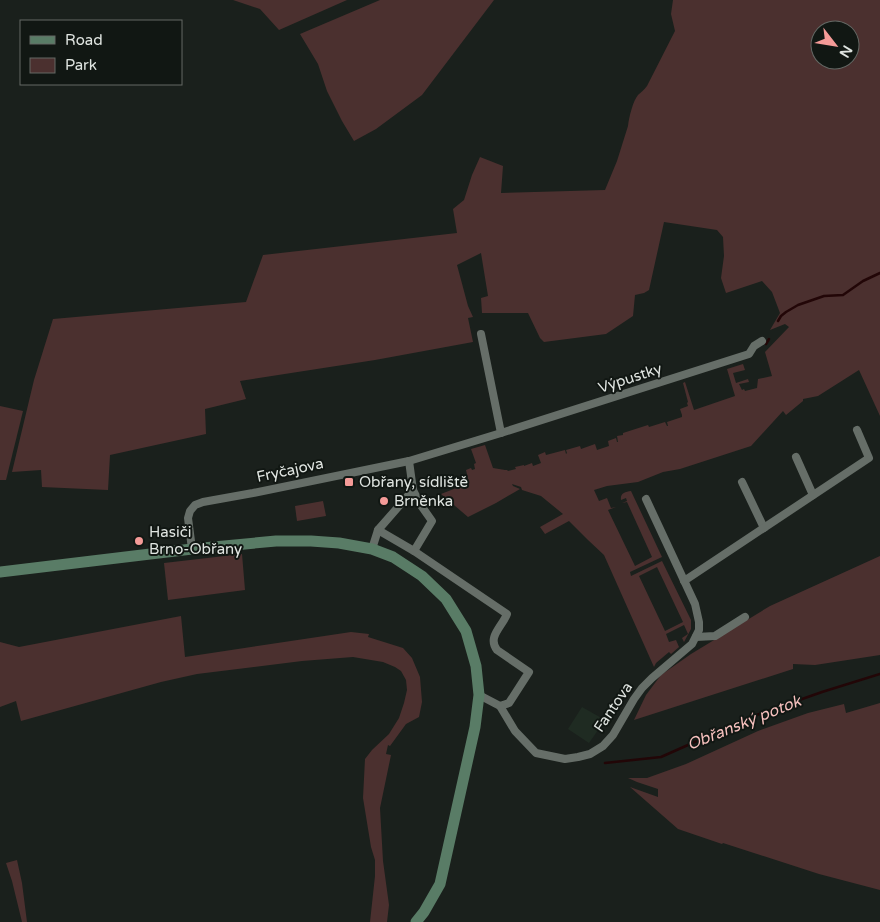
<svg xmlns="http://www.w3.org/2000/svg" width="880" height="922" font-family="'Varela Round',sans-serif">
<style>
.built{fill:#1f2b22}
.green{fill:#4b302f;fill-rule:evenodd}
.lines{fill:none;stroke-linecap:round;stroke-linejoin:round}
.stream{stroke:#220607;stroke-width:2.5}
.street{stroke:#666e68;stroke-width:8}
.secondary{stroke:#597c66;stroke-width:11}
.poi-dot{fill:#f59b98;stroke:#111713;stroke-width:2}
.labels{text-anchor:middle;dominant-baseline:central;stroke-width:4;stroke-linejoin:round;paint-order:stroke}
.street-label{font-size:15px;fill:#e0e5e1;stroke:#111713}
.poi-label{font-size:15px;fill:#e0e5e1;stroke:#111713;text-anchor:start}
.water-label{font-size:16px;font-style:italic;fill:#f7c1be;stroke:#111713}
</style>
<rect width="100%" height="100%" fill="#1a201c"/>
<!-- built -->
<path class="built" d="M 582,707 L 605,720 L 589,743 L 568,729 Z"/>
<!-- green -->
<g class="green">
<path d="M 233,0 L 347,0 L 279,30 L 260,9 Z"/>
<path d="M 380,0 L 494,0 L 422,95 L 376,129 L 354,141 L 342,121 L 327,91 L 318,64 L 300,34 Z"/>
<path d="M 673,0 L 880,0 L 880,416 L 859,370 L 818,396 L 803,399 L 803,401 L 786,415 L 783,411 L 751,446 L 680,469 L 663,472 L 638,482 L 607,486 L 594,490 L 599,501 L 607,498 L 611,508 L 616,507 L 608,510 L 635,566 L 652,557 L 627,502 L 622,503 L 627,501 L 626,498 L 621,500 C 620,493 625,492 631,491 L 662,557 L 630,572 L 631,576 L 662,561 L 691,620 L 691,629 L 684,642 L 682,638 L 688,634 L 684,625 L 666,634 L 669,642 L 676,640 L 679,647 L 671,654 L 669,652 L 656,663 L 654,667 L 604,555 L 588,540 L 569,521 L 545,534 L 540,527 L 563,514 L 541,496 L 522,490 L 521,487 L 512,484 L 513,486 L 520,489 L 496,503 L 468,517 L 441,494 L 469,483 L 466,470 L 471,468 L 472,470 L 475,469 L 474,464 L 476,463 L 471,449 L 485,445 L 493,468 L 505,470 L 507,470 L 508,471 L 516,469 L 515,467 L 524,465 L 524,466 L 532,463 L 533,466 L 541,463 L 538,455 L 545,452 L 546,455 L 565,450 L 566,454 L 567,453 L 566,450 L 580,446 L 581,449 L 595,444 L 597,450 L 609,446 L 608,441 L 616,438 L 617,442 L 618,442 L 617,436 L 623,435 L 623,433 L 648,425 L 649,427 L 665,422 L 667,426 L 668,426 L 667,422 L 682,417 L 682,415 L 680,409 L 688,406 L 687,403 L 688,402 L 683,383 L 685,382 L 694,410 L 735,396 L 727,369 L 743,364 L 745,370 L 733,373 L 736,383 L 748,379 L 749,382 L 739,384 L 742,390 L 744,389 L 745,391 L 757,388 L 758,379 L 772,376 L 765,352 L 789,327 L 785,324 L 770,330 L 780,313 L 772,292 L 762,281 L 726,293 L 721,278 L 724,256 L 723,237 L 717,230 L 664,222 L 649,290 L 644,293 L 635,295 L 633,316 L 606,334 L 544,342 L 540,338 L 528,313 L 482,313 L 481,298 L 488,296 L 481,253 L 457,265 L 468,306 L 473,317 L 468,318 L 473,342 L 375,360 L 240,381 L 246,399 L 205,409 L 206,434 L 110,455 L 108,490 L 42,487 L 41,470 L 12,472 L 34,380 L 53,319 L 246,302 L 263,255 L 457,233 L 453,209 L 464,200 L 472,175 L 480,157 L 503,166 L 501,193 L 605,190 L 617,161 L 628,126 C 629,117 633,101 638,95 C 641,92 644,90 647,86 L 675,31 L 671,14 ZM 820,30 L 850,30 L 850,60 L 820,60 ZM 657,567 L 683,622 L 665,631 L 639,576 Z"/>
<path d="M 0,406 L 23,411 L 6,480 L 0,480 Z"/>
<path d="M 323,501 L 326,516 L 297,521 L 295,506 Z"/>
<path d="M 242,554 L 245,590 L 168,600 L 164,563 Z"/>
<path d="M 880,556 L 880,655 L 815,665 L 793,664 L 793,669 L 634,720 L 646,695 L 661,675 L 691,654 L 770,606 Z"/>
<path d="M 181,616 L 185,657 L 351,632 L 369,634 L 368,637 L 403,648 L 412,658 L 420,677 L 422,702 L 419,717 L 406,724 L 390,746 L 388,745 L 386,754 L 391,755 L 380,808 L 383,861 L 389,905 L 387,922 L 370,922 L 375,876 L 375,860 L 371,847 L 363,798 L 365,759 L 372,750 L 389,734 L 399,718 L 404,703 L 407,690 L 406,680 L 401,671 L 395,667 L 383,662 L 353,657 L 302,661 L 197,674 L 161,682 L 21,721 L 16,701 L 0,707 L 0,642 L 19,647 Z"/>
<path d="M 880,703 L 880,890 L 819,874 L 723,843 L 722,844 L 678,829 L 630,787 L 658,797 L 658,789 L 637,782 L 628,778 L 647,778 L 686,764 L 758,731 L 808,713 L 844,704 L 846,713 Z"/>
<path d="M 17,860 L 22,883 L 27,922 L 22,922 L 12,881 L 6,863 Z"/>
</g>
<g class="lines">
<!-- stream -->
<g class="stream">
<path d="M 778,321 L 781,316 L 786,312 L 798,305 L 824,296 L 843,295 L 863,281 L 880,273"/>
<path d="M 766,344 L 769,339"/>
<path d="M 605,763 L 661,757 L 751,717 L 822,692 L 880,674"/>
</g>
<!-- street -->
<g class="street">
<path d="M 481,334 L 501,433"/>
<path d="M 796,457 L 813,495"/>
<path d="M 742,482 L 764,528"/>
<path d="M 413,490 L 420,504 L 432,521 L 414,551"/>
<path d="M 378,530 L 414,551 L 507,614 C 502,627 487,637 497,650 L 529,672 L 509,703 L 500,706 L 479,695"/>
<path d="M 192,549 L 188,518 L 190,511 L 195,505 L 203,502 L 253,493 L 409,461 L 501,433 L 749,354 L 754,346 L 762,341"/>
<path d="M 372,549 L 378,530 L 413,490 L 409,461"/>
<path d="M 684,581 L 869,458 L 857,430"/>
<path d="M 696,637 L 715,636 L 745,617"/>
<path d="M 500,706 L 515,731 L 536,753 L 565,759 L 578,757 L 590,754 L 603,746 L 613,735 L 634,699 L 642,688 L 652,678 L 692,644 L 699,630 L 699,622 L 695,604 L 646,499"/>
</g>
<!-- secondary -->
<path class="secondary" d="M 0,572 L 192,549 L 276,541 L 311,541 L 339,543 L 372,549 L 393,557 L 422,576 L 446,599 L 466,631 L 476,666 L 479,695 L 475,727 L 440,884 L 424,912 L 416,922"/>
</g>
<!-- markers -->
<g class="poi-dot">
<rect x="344" y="477" width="10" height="10" rx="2.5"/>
<circle cx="384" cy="501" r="5"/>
<circle cx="139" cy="541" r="5"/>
</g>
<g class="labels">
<!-- street labels -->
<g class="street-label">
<text transform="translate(630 378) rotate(-18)">Výpustky</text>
<text transform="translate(290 470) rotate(-12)">Fryčajova</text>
<text transform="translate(613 707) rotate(-56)">Fantova</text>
</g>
<!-- poi labels -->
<g class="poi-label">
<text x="359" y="482">Obřany, sídliště</text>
<text x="394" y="501">Brněnka</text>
<text x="149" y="532">Hasiči<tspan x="149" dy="17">Brno-Obřany</tspan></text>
</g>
<!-- water labels -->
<g class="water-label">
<text transform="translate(744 723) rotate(-22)">Obřanský potok</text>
</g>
</g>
<!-- legend -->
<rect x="20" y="20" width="162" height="65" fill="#111713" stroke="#646965"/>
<rect x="30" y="36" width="25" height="8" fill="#597c66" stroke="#646965"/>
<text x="65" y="45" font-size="15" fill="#e0e5e1">Road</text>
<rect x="30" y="58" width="25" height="15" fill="#4b302f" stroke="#646965"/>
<text x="65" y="70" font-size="15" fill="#e0e5e1">Park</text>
<!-- north arrow -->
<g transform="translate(835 45) rotate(121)"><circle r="24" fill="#111713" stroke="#646965"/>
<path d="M0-4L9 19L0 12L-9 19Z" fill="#f59b98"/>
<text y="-8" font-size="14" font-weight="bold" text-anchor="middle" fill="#e0e5e1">N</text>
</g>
</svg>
